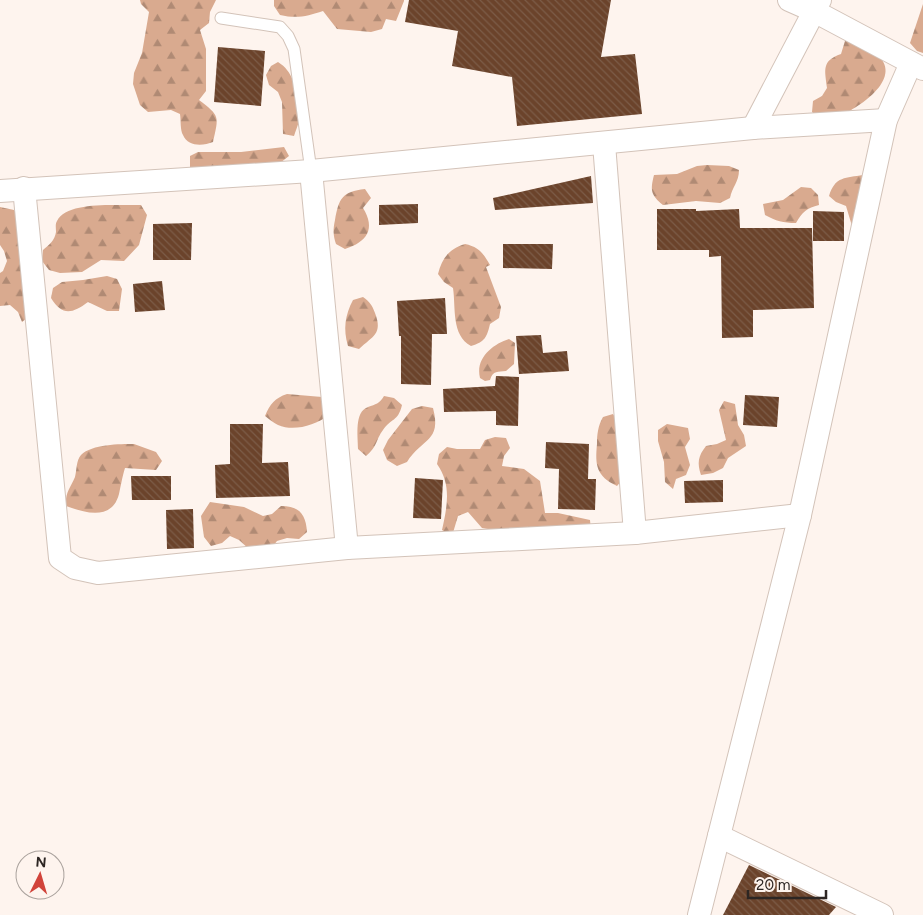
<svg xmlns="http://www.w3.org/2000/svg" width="923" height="915" font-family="Figtree,sans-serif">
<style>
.forest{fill:url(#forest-firs)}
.building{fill:url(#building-back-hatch)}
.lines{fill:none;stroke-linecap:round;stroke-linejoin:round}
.lane-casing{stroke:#d3c3b9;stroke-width:13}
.street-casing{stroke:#d3c3b9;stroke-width:24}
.lane{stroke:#fff;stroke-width:11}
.street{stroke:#fff;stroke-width:22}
</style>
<defs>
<pattern id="forest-firs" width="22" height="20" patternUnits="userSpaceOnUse" patternTransform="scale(1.25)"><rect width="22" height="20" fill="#d9aa8f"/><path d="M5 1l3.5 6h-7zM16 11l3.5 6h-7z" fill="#b08a74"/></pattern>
<pattern id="building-back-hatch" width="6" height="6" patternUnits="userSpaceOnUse" patternTransform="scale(1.25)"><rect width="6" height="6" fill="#6b432b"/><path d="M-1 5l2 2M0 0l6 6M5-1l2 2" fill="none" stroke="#7c5c48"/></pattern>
</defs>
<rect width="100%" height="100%" fill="#fef4ee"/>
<!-- forest -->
<g class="forest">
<path d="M 140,0 L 216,0 L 210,12 L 209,23 L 200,30 L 206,49 L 206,91 L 199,100 C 220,116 219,116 213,142 C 203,146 188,147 183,135 C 180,130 181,120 180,114 L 171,110 L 148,112 L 140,105 L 133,84 L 134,73 L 142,53 L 149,12 L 141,4 Z"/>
<path d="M 274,0 L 404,0 L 404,1 L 396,21 L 386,19 L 382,29 L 371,32 L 337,29 L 323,11 C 308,16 297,19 280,15 L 274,6 Z"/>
<path d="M 923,4 L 923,53 L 917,51 L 910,43 Z"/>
<path d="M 845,41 C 855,42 861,45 870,51 C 874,53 880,56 882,60 C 899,84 851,113 832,119 C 829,120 824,120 821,120 L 812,112 L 813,101 L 822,96 L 827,88 C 825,70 821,61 841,54 Z"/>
<path d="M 278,62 C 286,67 289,72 293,80 C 306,104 303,111 294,136 L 283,134 L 282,102 L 278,92 L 269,85 L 266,75 L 271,66 Z"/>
<path d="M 284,147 L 289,156 L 280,163 L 258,163 L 201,173 L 190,172 L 190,156 L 198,152 L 241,152 Z"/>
<path d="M 707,165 L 729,166 L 739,170 C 739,182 732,187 730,198 L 720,203 L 696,201 L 663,205 C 651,195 650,191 654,175 L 677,174 L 697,166 Z"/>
<path d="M 863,175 L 852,226 L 846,206 L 836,202 L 829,196 C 835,176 846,178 863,175 Z"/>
<path d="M 801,187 L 811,188 L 818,195 L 819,205 C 807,208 802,212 796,223 C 783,223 776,221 765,215 L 763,204 L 783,200 Z"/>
<path d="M 365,189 L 371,198 L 363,208 C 376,229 367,242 345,249 L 336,244 C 333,235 333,229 335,220 C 339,198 342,192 365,189 Z"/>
<path d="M 141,205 L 147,215 L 139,245 L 124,261 L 101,260 L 82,272 L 60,273 L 49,270 L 42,261 L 43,250 C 49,245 55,240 56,232 C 56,228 55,224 57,221 C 67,200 121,206 141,205 Z"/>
<path d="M 0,207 L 14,210 L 21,218 L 31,315 L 22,322 L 18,312 L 10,305 L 0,306 L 0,273 L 3,271 L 7,261 L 4,251 L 0,245 Z"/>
<path d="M 465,244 C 479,247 483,253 490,265 L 486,267 L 501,307 L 499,318 L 490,324 C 487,337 485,342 471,346 C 451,335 456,308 453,288 L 444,282 L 438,274 C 442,258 449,249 465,244 Z"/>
<path d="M 107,276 L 117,279 L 122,289 L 119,311 L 107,311 L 88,302 C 72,314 62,316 51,298 L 53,288 L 62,282 L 83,280 Z"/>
<path d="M 363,297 C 370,302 372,305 375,313 C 383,334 373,336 359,349 L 348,346 C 343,329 345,315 353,300 Z"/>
<path d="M 509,339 L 515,343 L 514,364 L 506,371 C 498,372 493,370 490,380 L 485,381 L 480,378 C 475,358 493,344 509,339 Z"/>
<path d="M 287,394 L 322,397 L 328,416 C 315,425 294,432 278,425 C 274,423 269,419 265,416 C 270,404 275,398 287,394 Z"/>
<path d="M 384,396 L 394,398 L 402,405 C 398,422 391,418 383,430 C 375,441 378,446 366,456 L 358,449 C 358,436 354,412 368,407 C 376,404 379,404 384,396 Z"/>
<path d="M 724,401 L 735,404 L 738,425 L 744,435 L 746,446 L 728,458 L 723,468 L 713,473 L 701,475 C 697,463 698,456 706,446 L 717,444 L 726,440 L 719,410 Z"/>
<path d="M 422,406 L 433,408 C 442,442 422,438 407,462 L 397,466 L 387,460 L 383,450 L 388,440 L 412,409 Z"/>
<path d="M 613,414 L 619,424 L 624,478 L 617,486 C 596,476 595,465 597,444 C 597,434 598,426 603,417 Z"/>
<path d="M 667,424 L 688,428 L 690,439 L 685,447 L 690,465 L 686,475 L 676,479 L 673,489 L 665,482 L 664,462 L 658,441 L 658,430 Z"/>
<path d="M 495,437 L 506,438 L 510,448 L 504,456 L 502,466 L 524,469 L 540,481 L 545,513 L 558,513 L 590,520 L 591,530 L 494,530 L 482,528 L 468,512 L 458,516 L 452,536 L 442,530 C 447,507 452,485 437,464 L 439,454 L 447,447 L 457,449 L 480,449 L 485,440 Z"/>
<path d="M 134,444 L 156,452 L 162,461 L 156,470 L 125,468 C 122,478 121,485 119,494 C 112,521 85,513 66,506 C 65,492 70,489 75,477 C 77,469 76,461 81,455 C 92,444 120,444 134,444 Z"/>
<path d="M 210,502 L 244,507 L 263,516 L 272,514 L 281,506 C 299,506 306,514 307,532 L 299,539 L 287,538 L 277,541 L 270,550 L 249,549 L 239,540 L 230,536 L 222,543 L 211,546 L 204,537 L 201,516 Z"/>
</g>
<!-- building -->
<g class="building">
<path d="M 409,0 L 611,0 L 601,57 L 635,54 L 642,114 L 517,126 L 512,77 L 452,66 L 458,31 L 405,22 Z"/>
<path d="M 218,47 L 265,51 L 261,106 L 214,102 Z"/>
<path d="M 591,176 L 593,203 L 495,210 L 493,198 Z"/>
<path d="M 418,204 L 418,223 L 379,225 L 379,205 Z"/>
<path d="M 657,209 L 696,209 L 696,211 L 739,209 L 740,228 L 812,228 L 814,308 L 753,310 L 753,337 L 722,338 L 721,256 L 709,257 L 709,250 L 657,250 Z"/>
<path d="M 813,211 L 844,212 L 844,241 L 813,241 Z"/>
<path d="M 192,223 L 191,260 L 153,260 L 153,224 Z"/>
<path d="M 503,244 L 553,244 L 552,269 L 503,268 Z"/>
<path d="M 162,281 L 165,310 L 135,312 L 133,284 Z"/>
<path d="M 445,298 L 447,334 L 432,334 L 431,385 L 401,384 L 401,336 L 399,336 L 397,301 Z"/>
<path d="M 541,335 L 543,353 L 567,351 L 569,371 L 519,374 L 516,336 Z"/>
<path d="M 496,376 L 519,377 L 518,426 L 496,425 L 496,411 L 444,412 L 443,389 L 495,386 Z"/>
<path d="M 745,395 L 779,397 L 777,427 L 743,425 Z"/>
<path d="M 230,424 L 263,424 L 262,463 L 288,462 L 290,496 L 216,498 L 215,465 L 230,464 Z"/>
<path d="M 546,442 L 589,444 L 588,479 L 596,479 L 595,510 L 558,509 L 559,469 L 545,468 Z"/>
<path d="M 131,476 L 171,476 L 171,500 L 132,500 Z"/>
<path d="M 415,478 L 443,480 L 441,519 L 413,518 Z"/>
<path d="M 723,480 L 723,502 L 685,503 L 684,481 Z"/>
<path d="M 193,509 L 194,548 L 167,549 L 166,510 Z"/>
<path d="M 749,865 L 836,907 L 829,915 L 723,915 Z"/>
</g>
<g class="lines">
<!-- lane casing -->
<g class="lane-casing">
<path id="lane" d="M 221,18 L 280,27 L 288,36 L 294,49 L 311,171"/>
</g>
<!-- street casing -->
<g class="street-casing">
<g id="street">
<path d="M 789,0 L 814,11 L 923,69"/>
<path d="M 753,128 L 820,0"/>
<path d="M 604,144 L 635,533"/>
<path d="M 311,171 L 347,548"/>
<path d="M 24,188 L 60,558 L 75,568 L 98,573 L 347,548 L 635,533 L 800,515"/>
<path d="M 0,191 L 311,171 L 753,128 L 886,120"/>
<path d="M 719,836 L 882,915"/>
<path d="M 699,915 L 800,515 L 886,120 L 911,63"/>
</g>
</g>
<!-- lane -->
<use href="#lane" class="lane"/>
<!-- street -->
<use href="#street" class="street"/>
</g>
<!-- north arrow -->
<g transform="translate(40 875) rotate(5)"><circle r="24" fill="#fef4ee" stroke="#aaa29d"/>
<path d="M0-4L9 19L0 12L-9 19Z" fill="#d1433a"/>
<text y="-8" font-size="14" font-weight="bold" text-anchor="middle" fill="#2d2623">N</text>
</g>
<!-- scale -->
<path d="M748 890v8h78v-8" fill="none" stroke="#2d2623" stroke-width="2.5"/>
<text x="756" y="890" font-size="15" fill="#2d2623" stroke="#fef4ee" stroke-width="4" paint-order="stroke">20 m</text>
</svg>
